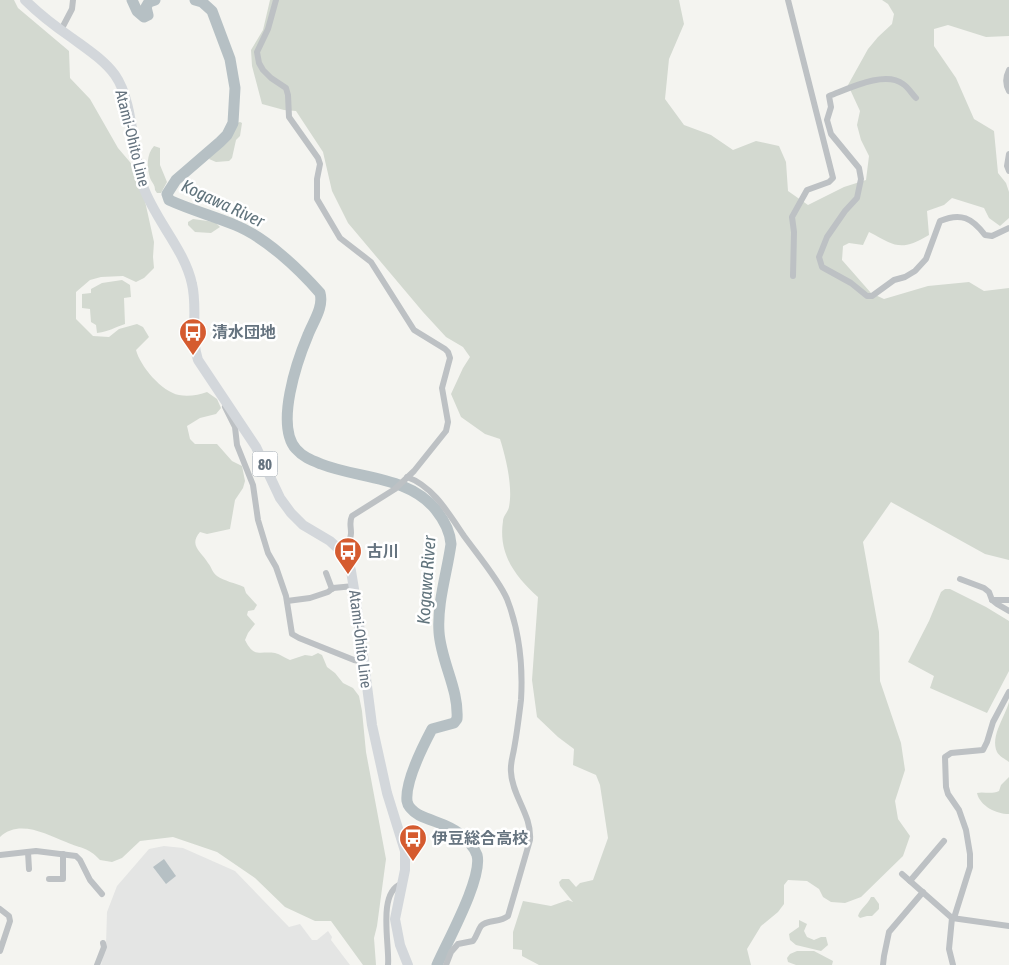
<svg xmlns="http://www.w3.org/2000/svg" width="1009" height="965" font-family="'Asap Condensed','Noto Sans JP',sans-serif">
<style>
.built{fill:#e4e5e4}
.green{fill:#d3d9d0}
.water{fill:#b6c0c4}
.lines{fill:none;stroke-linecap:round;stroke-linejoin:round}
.river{stroke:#b6c0c4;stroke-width:11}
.street{stroke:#bdc1c4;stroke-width:6}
.primary{stroke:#d3d7db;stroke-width:10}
.labels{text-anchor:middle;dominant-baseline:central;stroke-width:5;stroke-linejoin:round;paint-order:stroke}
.shield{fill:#fff;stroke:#939da5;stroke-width:1}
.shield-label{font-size:15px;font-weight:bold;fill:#65737f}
.street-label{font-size:16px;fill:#65737f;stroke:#fff}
.poi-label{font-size:16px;font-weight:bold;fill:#65737f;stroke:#fff;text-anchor:start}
.water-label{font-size:18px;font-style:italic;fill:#61747d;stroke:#fff}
</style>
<rect width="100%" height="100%" fill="#f4f4f0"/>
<!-- built -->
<path class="built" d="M 164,846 L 183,848 L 235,871 L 289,927 L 300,924 L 312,940 L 317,940 L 328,931 L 332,937 L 331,940 L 350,965 L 101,965 L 106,945 L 107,912 L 117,886 L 149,849 Z"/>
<!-- green -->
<g class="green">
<path d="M 0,0 L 14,0 L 18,8 L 69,51 L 70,78 L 90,99 L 118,148 L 135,168 L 141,183 L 154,242 L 153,257 L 154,268 L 144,278 L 136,282 L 123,276 L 101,277 L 90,280 L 76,292 L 76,319 L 93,336 L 109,337 L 119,329 L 137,324 L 143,327 L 149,337 L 136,350 C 140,366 162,392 179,395 C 188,397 199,395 207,392 L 217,399 L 221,408 L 216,414 L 200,418 L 187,426 L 190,439 L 195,444 L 217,444 L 232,461 L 242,466 L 245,481 L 243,488 L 235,500 L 230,529 L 207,534 L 200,532 C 188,546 202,552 208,563 C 212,568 212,572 217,576 C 224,581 235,583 244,587 L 246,593 L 257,605 L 254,610 L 248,611 L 247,615 L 255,624 L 248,633 L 245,640 C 254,658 259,651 275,653 C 280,654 285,658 290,660 L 305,655 L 312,656 L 318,653 L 322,655 L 327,667 L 335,673 L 343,683 L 353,688 L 359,696 L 362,711 L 366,752 L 386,859 L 377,926 L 374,938 L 376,965 L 363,965 L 331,921 L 315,921 L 285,907 L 255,878 L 217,852 L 173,837 L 140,841 L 122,858 L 112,862 L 100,860 C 88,847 82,849 66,842 C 46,834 19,819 0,837 Z"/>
<path d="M 270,0 L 679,0 L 684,24 L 669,59 L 665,99 L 684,125 L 711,135 L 733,150 L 756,141 L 779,146 L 786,162 L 788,191 L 808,205 L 844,187 L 866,180 L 869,156 L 861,140 L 857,125 L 860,111 L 848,85 L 868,49 L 878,37 L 892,24 L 894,14 L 888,4 L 882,0 L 1009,0 L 1009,36 L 986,37 L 948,25 L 934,29 L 934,46 L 956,78 L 974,119 L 994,131 L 998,173 L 1006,183 L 1009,192 L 1009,218 L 1000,226 L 989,218 L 984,208 L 952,198 L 944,205 L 927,211 L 929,235 C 900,252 896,246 869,232 L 863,245 L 849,243 L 843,246 L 842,260 L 871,293 L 884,299 L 928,286 L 969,282 L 984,291 L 1009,288 L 1009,560 L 985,554 L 891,502 L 863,542 L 879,632 L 880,681 L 901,743 L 905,770 L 895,801 L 898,819 L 910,836 L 903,856 L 861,897 L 845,903 L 831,902 L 823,897 L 819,889 L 807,881 L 788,880 L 784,885 L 784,904 L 778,912 L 761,926 L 747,949 L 751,965 L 539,965 L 522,956 L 522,950 L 513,949 L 513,932 L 523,901 L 551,906 L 568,900 L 573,902 L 560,886 L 559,882 L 562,879 L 569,879 L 576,887 L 580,883 L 593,880 L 608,838 L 600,785 L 596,775 L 573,765 L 574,749 L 558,737 L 537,717 L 532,680 L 538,597 C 515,576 498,554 503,521 C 503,516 508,512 509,507 C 513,487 506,458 500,439 L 485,434 L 461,417 L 451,394 L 463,368 L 470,357 L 463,347 L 446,337 L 423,312 L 348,223 L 332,191 L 323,152 L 296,111 L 284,110 L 262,104 L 252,66 L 251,50 L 263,30 Z"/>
<path d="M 240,122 L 242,123 L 240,136 L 236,140 L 232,158 L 229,161 L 216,162 L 209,159 L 213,152 L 230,136 L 237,123 Z"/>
<path d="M 154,146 L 160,148 L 160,165 L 167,182 L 161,193 L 157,193 L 155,190 C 155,184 152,183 150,178 C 147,167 146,155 154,146 Z"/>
<path d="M 193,219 L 215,222 L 220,227 L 211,233 L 195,232 L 188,225 L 188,222 Z"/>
<path d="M 122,280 L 130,285 L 131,297 L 124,298 L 125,324 C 113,328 111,331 97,333 L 96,325 L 91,322 L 90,309 L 82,308 L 82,294 L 91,293 L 91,289 L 102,283 Z"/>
<path d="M 945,589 L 950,589 L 986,607 L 1009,621 L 1009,671 L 987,713 L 930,688 L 934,676 L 908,662 L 929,621 L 941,592 Z"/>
<path d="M 1009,702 L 1009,762 C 1005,759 999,756 997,752 C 990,736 1005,717 1009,702 Z"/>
<path d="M 1009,777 L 1009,814 C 996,814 980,806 977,793 C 984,791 990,795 999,791 L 1001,785 Z"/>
<path d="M 871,897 L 874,897 L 879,904 L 879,909 L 872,916 L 867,916 L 860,918 L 858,916 C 860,909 868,904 871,897 Z"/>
<path d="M 799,920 L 807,924 L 804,931 L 807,937 L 814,940 L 821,937 L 826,937 L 828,945 L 821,951 L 796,945 L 790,940 L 789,934 L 799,927 Z"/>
<path d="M 797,951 L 814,951 L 833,961 L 832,965 L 796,965 L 788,962 L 787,958 L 790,954 Z"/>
</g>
<!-- water -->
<path class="water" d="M 164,859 L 176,876 L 166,884 L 153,867 Z"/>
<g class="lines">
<!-- river -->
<g class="river">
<path d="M 132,0 L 137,11 L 144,17 L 148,15 L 146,7 L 149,2 L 155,0"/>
<path d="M 195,0 L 202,2 L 212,11 L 230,59 L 235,88 L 233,123 L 227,135 L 220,142 L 176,180 L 167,194 L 169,200 C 191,210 213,216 235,225 C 265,237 298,268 320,293 C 324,307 313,322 308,335 C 297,361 275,425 296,449 C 303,457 311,460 321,464 C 359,479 409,476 436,510 C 444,520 450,531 451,544 C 447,573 437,603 439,632 C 441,662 459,689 457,719 L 454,723 L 432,729 C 423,746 405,782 407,801 C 408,808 414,812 419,815 C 433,822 448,824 460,834 C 467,840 474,846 477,855 C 483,878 447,942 437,965"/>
</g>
<!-- street -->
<g class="street">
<path d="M 276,0 L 268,29 L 257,52 L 259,63 L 263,70 L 271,78 L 286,88 L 288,95 L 289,117 L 318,158 L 320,164 L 317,179 L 317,199 L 340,238 L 371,262 L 414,330 L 445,349 L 448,352 L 450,358 L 442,388 L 448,422 L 446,431 L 414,471 L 395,489 L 352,516 C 349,522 351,526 351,533 C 351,540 346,548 344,554"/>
<path d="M 788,0 L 833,178 L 829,182 L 807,190 L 792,217 L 794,232 L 793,276"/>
<path d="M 61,30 L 72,9 L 73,0"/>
<path d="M 1009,70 C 1005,78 1005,84 1009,91"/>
<path d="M 916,98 C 912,94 908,87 903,84 C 885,70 848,89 829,96 L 831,107 L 827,120 L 831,134 L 859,168 L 861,179 L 857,198 L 845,211 L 827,237 L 819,257 L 822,267 L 851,283 L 867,296 L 872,296 L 894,280 L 905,277 L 915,271 L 926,259 L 940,221 C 961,212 972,218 985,235 L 992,236 L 1009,228"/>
<path d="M 1009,154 L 1007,166 L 1009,171"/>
<path d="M 225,407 L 235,427 L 237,445 L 253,485 L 258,520 L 268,553 L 276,567 L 286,596 L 292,634 L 299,638 L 354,660 L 364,662"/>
<path d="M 407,477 C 433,486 449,514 464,536 C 477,554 499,580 507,599 C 519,630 523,667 521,700 C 519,716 517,733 514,749 C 513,756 510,764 511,772 C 512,796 532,815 530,840 L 508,916 C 500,923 487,919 481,926 C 478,930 477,936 473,941 L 458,944 L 451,952 L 446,965"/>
<path d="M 326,573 L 332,589"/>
<path d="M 960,579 L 984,588 L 989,592 L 992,600 L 997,604 L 1009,611"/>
<path d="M 992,600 L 1009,600"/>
<path d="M 287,601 L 310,598 L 328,592 L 333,588 L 354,586"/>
<path d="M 28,852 L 29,869"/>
<path d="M 0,855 L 36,851 L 76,856 L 80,860 L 90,880 L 102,894"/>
<path d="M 902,874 L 952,918 L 1009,926"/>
<path d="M 49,879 L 63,879 L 63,854"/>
<path d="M 910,881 L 944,841"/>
<path d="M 0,909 L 9,916 L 10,921 L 0,951"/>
<path d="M 952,918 L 949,949 L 953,965"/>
<path d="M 954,918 L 970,867 L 970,854 L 966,830 L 959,810 L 948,794 L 946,787 L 945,757 L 951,753 L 983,750 L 987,742 L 993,722 L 1009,692"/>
<path d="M 97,965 L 104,947 L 103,943"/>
<path d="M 388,965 C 390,946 377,893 401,884"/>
<path d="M 883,965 L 884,956 L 889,932 L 923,892"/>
</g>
<!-- primary -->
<path class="primary" d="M 25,0 C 39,14 56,27 72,38 C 87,49 104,60 115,75 C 134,102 132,153 143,186 C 155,220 185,250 192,284 C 198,309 190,336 198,360 L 256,447 L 280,498 L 291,513 L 303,525 L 330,541 L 344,554 L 348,561 L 351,571 L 356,601 L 372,725 L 387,793 L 405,851 L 405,870 L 395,919 L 400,945 L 408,965"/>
</g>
<!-- icons -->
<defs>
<g id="bus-pin" transform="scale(1.4375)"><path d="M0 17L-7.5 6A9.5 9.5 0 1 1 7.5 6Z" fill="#d55b2f" stroke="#fff"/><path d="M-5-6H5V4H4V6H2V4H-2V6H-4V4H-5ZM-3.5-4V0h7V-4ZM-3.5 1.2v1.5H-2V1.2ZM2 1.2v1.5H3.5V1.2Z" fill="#fff"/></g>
</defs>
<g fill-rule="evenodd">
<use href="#bus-pin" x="193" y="332"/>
<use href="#bus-pin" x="348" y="551"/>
<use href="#bus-pin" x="413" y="838"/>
</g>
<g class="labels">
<!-- shield labels -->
<rect class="shield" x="252.5" y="451.5" width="25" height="25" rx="4"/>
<g class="shield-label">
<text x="265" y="464">80</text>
</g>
<!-- street labels -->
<g class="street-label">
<text transform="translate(133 138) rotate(76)">Atami-Ohito Line</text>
<text transform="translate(361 639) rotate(83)">Atami-Ohito Line</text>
</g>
<!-- poi labels -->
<g class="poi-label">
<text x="212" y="332">清水団地</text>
<text x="367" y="551">古川</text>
<text x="432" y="838">伊豆総合高校</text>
</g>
<!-- water labels -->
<g class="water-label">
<text transform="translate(223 203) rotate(25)">Kogawa River</text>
<text transform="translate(426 580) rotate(-86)">Kogawa River</text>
</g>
</g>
</svg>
